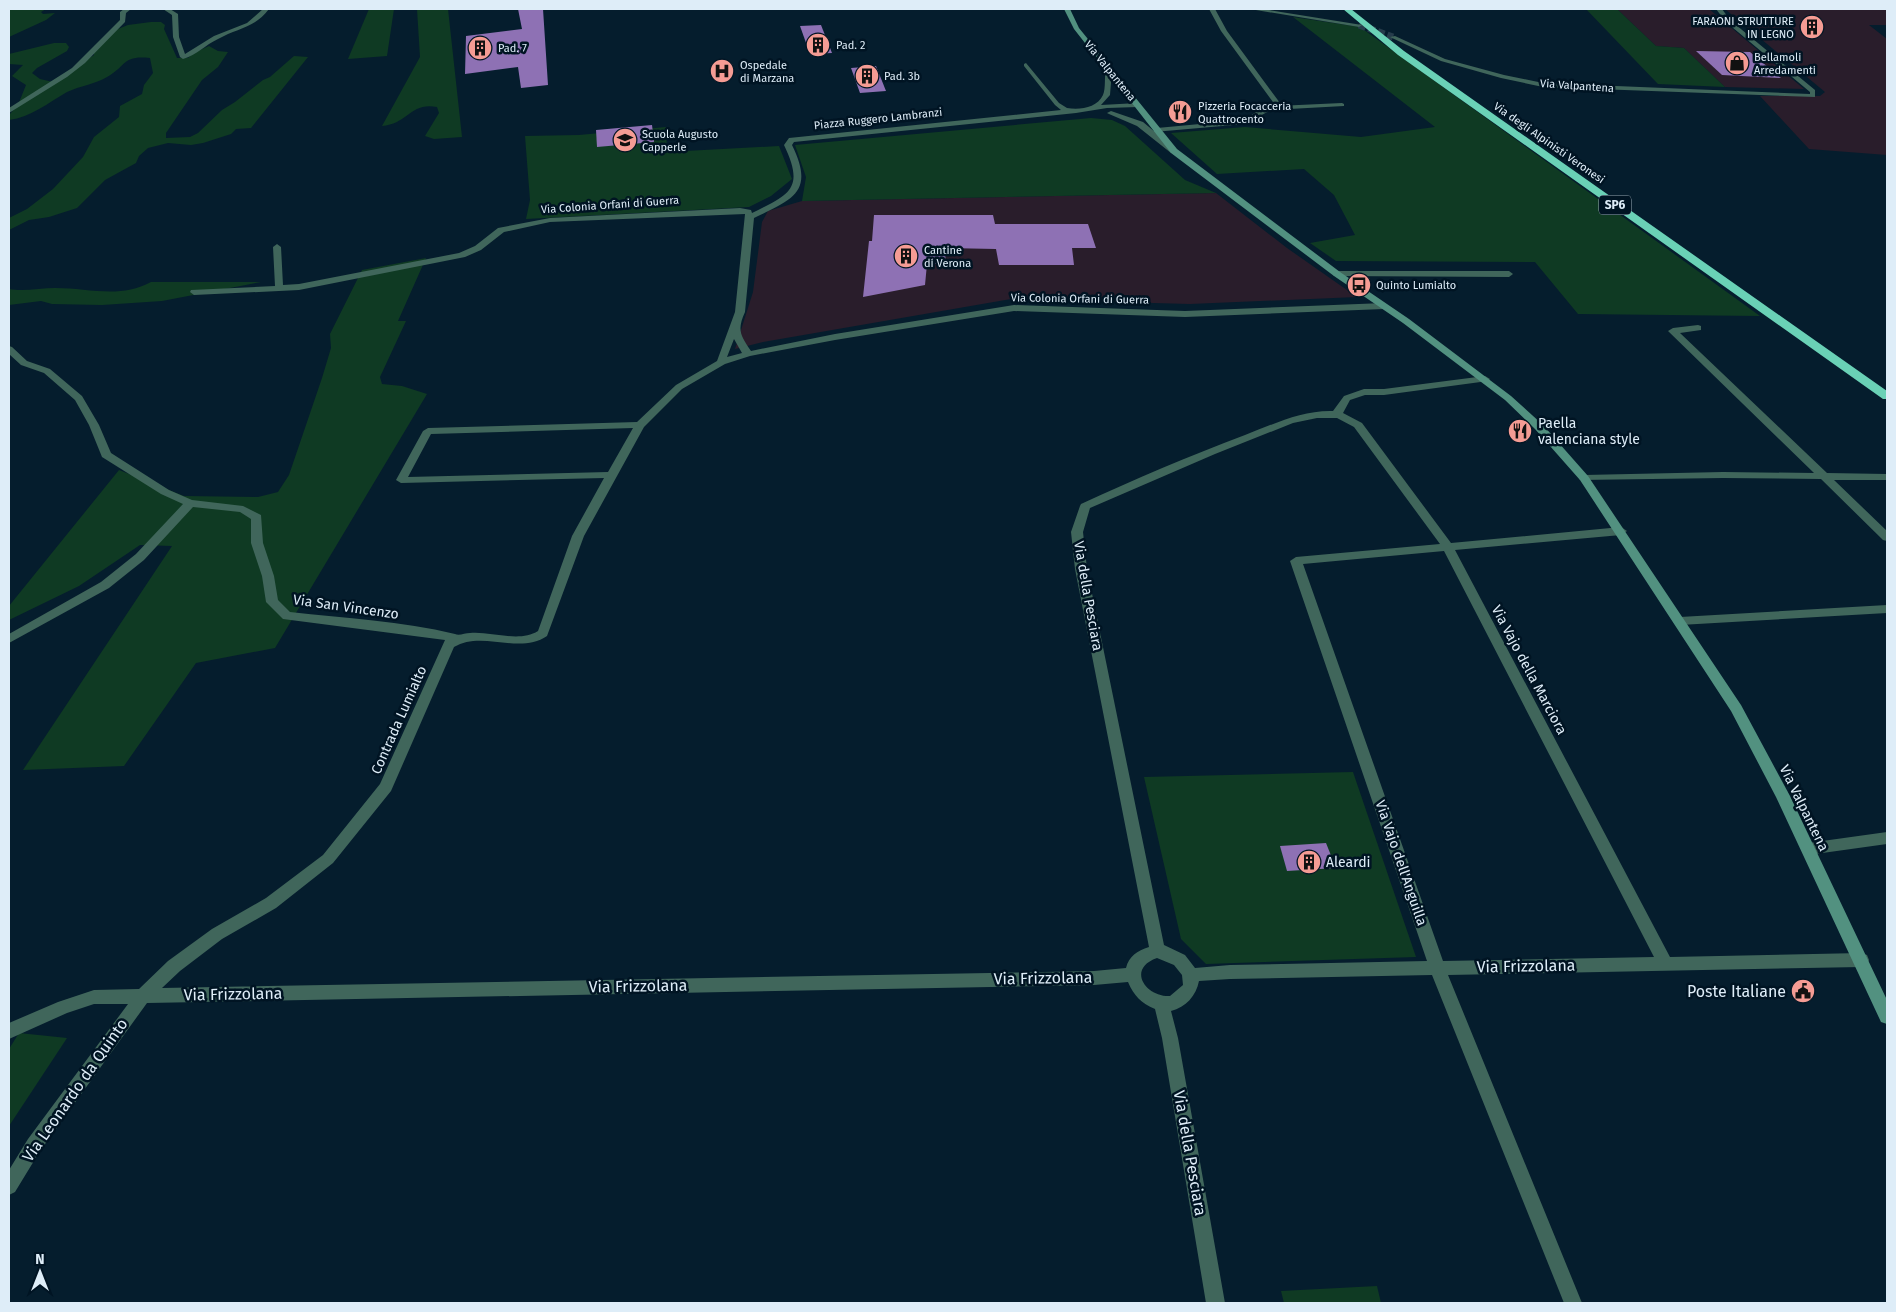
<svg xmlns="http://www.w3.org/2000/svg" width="1896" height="1312" font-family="'Fira Sans',sans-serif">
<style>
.industrial{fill:#291d2b}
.green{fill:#0f3a23}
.building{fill:#8e71b4}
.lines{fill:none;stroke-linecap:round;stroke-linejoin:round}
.street-tunnel{stroke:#263c4b;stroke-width:7;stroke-dasharray:7 3;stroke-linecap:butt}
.street{fill:#40665b;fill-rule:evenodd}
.secondary{fill:#529180;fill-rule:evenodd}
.highway{fill:#6ad1b6;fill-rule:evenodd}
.labels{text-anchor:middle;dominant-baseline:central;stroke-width:5;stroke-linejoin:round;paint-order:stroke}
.far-poi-label{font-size:11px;fill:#deedf8;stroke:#001423;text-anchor:start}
.far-street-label{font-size:11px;fill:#deedf8;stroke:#001423}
.shield{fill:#001423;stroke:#9bacb8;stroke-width:1}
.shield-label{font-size:12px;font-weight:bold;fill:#deedf8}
.poi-label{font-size:14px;fill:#deedf8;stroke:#001423;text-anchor:start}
.street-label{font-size:14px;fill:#deedf8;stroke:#001423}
.near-street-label{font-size:16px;fill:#deedf8;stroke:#001423}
.near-poi-label{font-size:16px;fill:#deedf8;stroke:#001423;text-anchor:end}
</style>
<rect width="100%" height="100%" fill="#051d2d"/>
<!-- industrial -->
<g class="industrial">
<path d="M 1617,9 L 1709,9 L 1804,89 L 1725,87 L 1684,48 L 1656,46 Z"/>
<path d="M 1725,9 L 1887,9 L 1887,25 L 1869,25 L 1887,39 L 1887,155 L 1809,149 L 1760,96 L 1820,96 L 1825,92 Z"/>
<path d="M 1216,193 L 1287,248 L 1357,297 L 1190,304 L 1011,299 L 763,342 L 735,349 L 753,292 L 762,222 L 768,211 L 802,201 Z"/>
</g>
<!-- green -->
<g class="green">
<path d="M 9,9 L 46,9 L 41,12 L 43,14 L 55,13 L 46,20 L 9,37 Z"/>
<path d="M 369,9 L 394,9 L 387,56 L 348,59 Z"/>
<path d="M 417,9 L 448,9 L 462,137 L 434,139 L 425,136 L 439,113 L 437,107 C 410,102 408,124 382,126 L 420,57 Z"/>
<path d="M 1586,9 L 1617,9 L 1656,46 L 1684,48 L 1725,87 L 1658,84 Z"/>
<path d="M 1293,17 L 1360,27 L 1760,316 L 1578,314 L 1535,262 L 1336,261 L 1310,243 L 1355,235 L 1334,195 L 1304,169 L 1217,174 L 1171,133 L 1245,127 L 1361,137 L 1435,127 Z"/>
<path d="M 151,22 L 161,22 L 165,25 L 164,29 L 177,58 L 188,58 L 193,53 L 209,46 L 218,51 L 228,52 L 218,67 L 202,80 L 166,133 L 166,138 L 190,137 L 198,133 L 222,110 L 235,102 L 263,80 L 270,77 L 294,56 L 308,57 L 251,128 L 236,129 L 231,134 L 203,143 L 191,145 L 168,143 L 148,148 L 139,156 L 136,163 L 105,180 L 77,208 L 49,217 L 29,220 L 9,230 L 9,218 L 27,209 L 53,189 L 83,157 L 94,137 L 119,117 L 120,106 L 142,94 L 144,85 L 153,73 L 150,58 C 122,55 127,66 107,77 C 95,84 80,86 67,92 C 48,103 31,117 9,120 L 9,115 L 18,105 L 26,85 L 12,76 L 23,65 L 9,64 L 9,54 L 54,43 L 66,43 L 69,47 L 67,51 L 37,68 L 32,73 L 40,79 L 53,82 L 94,55 L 94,46 L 118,29 L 128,25 Z"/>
<path d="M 1091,118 L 1112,120 L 1125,126 L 1185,180 L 1216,193 L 802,201 L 806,177 L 795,145 Z"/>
<path d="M 666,127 L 667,152 L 779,146 L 792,179 L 771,196 L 749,207 L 526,219 L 530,200 L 525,136 L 579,135 Z"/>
<path d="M 426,258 L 398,321 L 406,321 L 380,377 L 382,384 L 402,386 L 427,394 L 275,648 L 196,663 L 124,766 L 23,770 L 172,546 L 140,545 L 79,586 L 9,620 L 9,606 L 119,470 L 184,496 L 258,497 L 278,492 L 289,475 L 322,378 L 331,348 L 330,334 L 362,270 Z"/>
<path d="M 151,282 L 261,282 L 162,301 L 102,305 L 52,304 L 41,301 L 9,305 L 9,289 C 23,292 41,288 55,288 C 89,288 120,299 151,282 Z"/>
<path d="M 1353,772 L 1416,957 L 1206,964 L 1181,939 L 1144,777 Z"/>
<path d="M 19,1033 L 67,1038 L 9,1126 L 9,1049 Z"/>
<path d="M 1377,1286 L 1381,1303 L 1284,1303 L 1281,1291 Z"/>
</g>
<!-- building -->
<g class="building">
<path d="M 518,9 L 543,9 L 548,85 L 521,88 L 518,67 L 465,74 L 466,36 L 522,29 Z"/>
<path d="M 821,25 L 832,53 L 810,54 L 800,26 Z"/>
<path d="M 1696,51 L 1750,52 L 1781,78 L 1722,75 Z"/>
<path d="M 876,66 L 886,91 L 860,93 L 851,68 Z"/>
<path d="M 652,125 L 654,142 L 597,147 L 596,130 Z"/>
<path d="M 874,215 L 993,215 L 995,224 L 1088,224 L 1096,248 L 1072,248 L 1074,265 L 999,265 L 996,249 L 946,248 L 945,264 L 927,264 L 925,285 L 863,297 L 869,241 L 872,241 Z"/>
<path d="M 1326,843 L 1336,868 L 1287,871 L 1280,846 Z"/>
</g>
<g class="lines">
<!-- street-tunnel -->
<path class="street-tunnel" d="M 1359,25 L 1393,37"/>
<!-- street -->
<g class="street">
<path d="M 124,9 L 131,9 L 126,13 L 125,22 L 85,63 L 67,77 L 9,113 L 9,108 L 72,68 L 120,20 L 120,12 Z"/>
<path d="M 163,9 L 170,9 L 178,14 L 179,37 L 185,54 L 214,36 L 247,23 L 263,9 L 269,9 C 255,28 237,28 218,39 C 205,45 197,55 183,59 L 180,57 L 173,37 L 172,15 Z"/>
<path d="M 1209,9 L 1215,9 L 1227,31 L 1280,103 L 1277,106 L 1342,103 L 1344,104 L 1344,106 L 1271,110 L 1245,124 L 1154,132 L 1154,128 L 1157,128 L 1243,120 L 1273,102 L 1221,31 Z"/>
<path d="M 1250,9 L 1263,9 L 1362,25 L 1359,27 Z"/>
<path d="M 1716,9 L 1722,9 L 1730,20 L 1815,90 L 1815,97 L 1543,87 L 1501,78 L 1441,61 L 1390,37 L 1395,36 L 1445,59 L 1504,75 L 1543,83 L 1810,94 L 1810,92 L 1726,22 Z"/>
<path d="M 1026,63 L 1059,103 L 1067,108 C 1080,110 1097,108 1103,95 C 1106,88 1104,78 1106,70 L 1109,68 L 1112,70 L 1110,95 L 1101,105 L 1138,103 L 1141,105 L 1138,107 L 1107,108 L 1076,113 L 794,142 L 792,145 C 815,192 793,199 754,218 L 745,312 C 737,330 740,335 751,351 L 835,334 L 1014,305 L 1185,311 L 1384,303 L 1388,306 L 1384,309 L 1185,317 L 1014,311 L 835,340 L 750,356 L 725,364 L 682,389 L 644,427 L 584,536 L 547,636 C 519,655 482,630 454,647 L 391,791 L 333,863 L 276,908 L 222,939 L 180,971 L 162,988 L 1094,971 L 1126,968 C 1129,956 1137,951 1149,947 L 1075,569 L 1071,532 L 1080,506 L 1081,504 C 1135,479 1189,456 1245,435 C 1274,424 1302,410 1333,411 L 1344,396 L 1364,389 L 1384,389 L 1485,376 L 1490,379 L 1488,381 L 1384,395 L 1365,395 L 1350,400 L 1343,413 L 1362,423 L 1451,543 L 1621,527 L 1627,531 L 1621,535 L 1455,550 L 1670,957 L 1861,953 L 1867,955 L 1869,960 L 1867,965 L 1861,967 L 1448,975 L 1582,1303 L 1564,1303 L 1432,975 L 1230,979 L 1199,981 C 1196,996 1186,1007 1171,1011 L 1178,1038 L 1225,1303 L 1206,1303 L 1162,1038 L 1155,1009 C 1141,1003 1134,996 1128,982 L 1094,985 L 147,1003 L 40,1151 L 15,1192 L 9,1195 L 9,1170 L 28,1139 L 128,1004 L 94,1004 L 67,1013 L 9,1039 L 9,1023 L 58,1002 L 94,990 L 139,989 L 168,961 L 212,929 L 266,898 L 323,855 L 380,784 L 445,640 L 283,619 L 266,602 L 262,576 L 251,543 L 251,519 L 240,512 L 193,507 L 144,560 L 109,588 L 9,643 L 9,634 L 101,582 L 136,554 L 183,504 L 161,494 L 102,457 L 89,425 L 75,400 L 44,373 L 21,365 L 9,354 L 9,346 L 12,347 L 27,361 L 50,369 L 82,396 L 99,425 L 111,453 L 169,490 L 192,500 L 243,506 L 261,515 L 263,543 L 274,576 L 278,600 L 290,612 C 345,618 402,621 455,634 C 459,636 465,633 470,633 C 491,631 519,643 538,631 L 572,536 L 604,478 L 401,483 L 396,480 L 423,431 L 428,428 L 637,422 L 676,385 L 717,361 L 735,312 L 745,214 L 550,222 L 504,232 L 481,250 L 465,257 L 299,290 L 194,295 L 190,292 L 191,290 L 275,286 L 273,247 L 277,244 L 281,247 L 283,285 L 299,284 L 459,253 L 475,246 L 498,228 L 550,218 L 740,208 L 751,210 L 752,213 C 790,194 805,189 784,145 L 789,138 L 1061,110 L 1055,105 L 1024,66 L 1024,64 ZM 734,339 L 742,353 L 727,357 ZM 1317,418 L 1337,418 L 1354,427 L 1440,544 L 1296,557 L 1290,561 L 1427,961 L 1230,965 L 1195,968 L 1185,955 L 1164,945 L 1087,569 L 1083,532 L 1090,508 L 1215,454 L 1293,423 ZM 633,428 L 608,472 L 408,477 L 431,434 ZM 1444,551 L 1654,957 L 1443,961 L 1303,564 ZM 1157,958 L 1174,965 L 1182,975 L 1183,985 L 1170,996 C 1146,997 1126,969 1157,958 Z"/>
<path d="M 1111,111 L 1143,122 L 1178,151 L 1171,153 L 1137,126 L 1109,114 L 1107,113 Z"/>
<path d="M 1337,271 L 1509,271 L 1513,274 L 1509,277 L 1334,276 L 1333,274 Z"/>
<path d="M 1698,325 L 1701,326 L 1701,330 L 1680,333 L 1827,473 L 1887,474 L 1887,480 L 1834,480 L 1887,531 L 1887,541 L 1883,540 L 1821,479 L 1723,478 L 1580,480 L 1579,478 L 1580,476 L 1584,475 L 1723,472 L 1814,473 L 1668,331 L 1673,328 Z"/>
<path d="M 1887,605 L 1887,613 L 1680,625 L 1674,621 L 1680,617 Z"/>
<path d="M 1887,832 L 1887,844 L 1808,855 L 1803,853 L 1801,849 L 1803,845 L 1808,843 Z"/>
</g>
<!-- secondary -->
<path class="secondary" d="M 1064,9 L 1070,9 L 1079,28 L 1177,149 L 1340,272 L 1409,319 L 1511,396 L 1543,425 L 1588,476 L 1741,705 L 1790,796 L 1887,1000 L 1887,1024 L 1881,1022 L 1776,797 L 1731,711 L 1580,480 L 1535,429 L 1505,400 L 1403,323 L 1334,276 L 1171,153 L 1074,29 Z"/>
<!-- highway -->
<path class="highway" d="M 1343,9 L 1351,9 L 1404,51 L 1887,391 L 1887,399 L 1883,399 L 1398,55 Z"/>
</g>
<!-- icons -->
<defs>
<g id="building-disc" transform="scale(1.25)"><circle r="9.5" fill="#f59c94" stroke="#001423"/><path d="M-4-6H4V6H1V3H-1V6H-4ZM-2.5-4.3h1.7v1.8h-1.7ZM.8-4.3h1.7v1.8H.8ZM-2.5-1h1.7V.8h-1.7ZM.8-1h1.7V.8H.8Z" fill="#111"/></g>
<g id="shop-disc" transform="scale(1.25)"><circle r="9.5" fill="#f59c94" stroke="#001423"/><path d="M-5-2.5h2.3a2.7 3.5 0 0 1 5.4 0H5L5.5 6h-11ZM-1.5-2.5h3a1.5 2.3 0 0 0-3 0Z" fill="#111"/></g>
<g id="hospital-disc" transform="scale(1.25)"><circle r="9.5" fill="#f59c94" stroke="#001423"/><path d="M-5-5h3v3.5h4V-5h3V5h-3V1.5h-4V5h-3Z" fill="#111"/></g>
<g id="restaurant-disc" transform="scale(1.25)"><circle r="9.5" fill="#f59c94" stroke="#001423"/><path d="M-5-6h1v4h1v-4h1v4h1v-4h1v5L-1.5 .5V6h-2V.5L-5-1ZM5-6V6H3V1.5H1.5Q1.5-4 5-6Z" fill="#111"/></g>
<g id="school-disc" transform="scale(1.25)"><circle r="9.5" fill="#f59c94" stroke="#001423"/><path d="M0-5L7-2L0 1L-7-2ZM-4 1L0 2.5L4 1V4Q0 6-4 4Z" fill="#111"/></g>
<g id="bus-disc" transform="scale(1.25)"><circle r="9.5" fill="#f59c94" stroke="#001423"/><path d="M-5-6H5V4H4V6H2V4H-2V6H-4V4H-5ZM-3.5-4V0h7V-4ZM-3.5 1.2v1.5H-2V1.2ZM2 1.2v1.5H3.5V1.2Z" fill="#111"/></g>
<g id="civic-disc" transform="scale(1.25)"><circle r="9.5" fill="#f59c94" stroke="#001423"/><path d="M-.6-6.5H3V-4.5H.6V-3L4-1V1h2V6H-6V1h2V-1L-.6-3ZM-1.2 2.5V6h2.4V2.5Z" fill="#111"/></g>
</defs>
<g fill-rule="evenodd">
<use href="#building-disc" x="1812" y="27"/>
<use href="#building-disc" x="818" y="45"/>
<use href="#building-disc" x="480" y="48"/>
<use href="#shop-disc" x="1737" y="63"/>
<use href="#hospital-disc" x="722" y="71"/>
<use href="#building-disc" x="867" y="76"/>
<use href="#restaurant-disc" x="1180" y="112"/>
<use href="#school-disc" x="625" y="140"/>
<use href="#building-disc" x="906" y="256"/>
<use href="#bus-disc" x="1359" y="285"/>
<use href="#restaurant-disc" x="1520" y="431"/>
<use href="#building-disc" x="1309" y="862"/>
<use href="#civic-disc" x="1803" y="991"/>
</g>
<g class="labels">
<!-- far-poi labels -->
<g class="far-poi-label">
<text x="1794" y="21" text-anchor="end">FARAONI STRUTTURE<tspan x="1794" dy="13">IN LEGNO</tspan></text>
<text x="836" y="45">Pad. 2</text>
<text x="498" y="48">Pad. 7</text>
<text x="1754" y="57">Bellamoli<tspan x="1754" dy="13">Arredamenti</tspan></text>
<text x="740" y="65">Ospedale<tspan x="740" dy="13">di Marzana</tspan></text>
<text x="884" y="76">Pad. 3b</text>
<text x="1198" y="106">Pizzeria Focacceria<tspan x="1198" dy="13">Quattrocento</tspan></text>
<text x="642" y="134">Scuola Augusto<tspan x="642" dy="13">Capperle</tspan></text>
<text x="924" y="250">Cantine<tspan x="924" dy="13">di Verona</tspan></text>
<text x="1376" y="285">Quinto Lumialto</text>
</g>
<!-- far-street labels -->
<g class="far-street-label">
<text transform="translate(1110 71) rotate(51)">Via Valpantena</text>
<text transform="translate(1577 86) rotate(4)">Via Valpantena</text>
<text transform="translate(878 119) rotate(-6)">Piazza Ruggero Lambranzi</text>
<text transform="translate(1549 143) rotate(35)">Via degli Alpinisti Veronesi</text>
<text transform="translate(610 205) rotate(-4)">Via Colonia Orfani di Guerra</text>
<text transform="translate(1080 299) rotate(1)">Via Colonia Orfani di Guerra</text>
</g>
<!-- shield labels -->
<rect class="shield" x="1599" y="195.5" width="32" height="19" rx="4"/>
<g class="shield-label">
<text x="1615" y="205">SP6</text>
</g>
<!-- poi labels -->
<g class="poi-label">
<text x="1538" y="423">Paella<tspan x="1538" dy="16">valenciana style</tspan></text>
<text x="1326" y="862">Aleardi</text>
</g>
<!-- street labels -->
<g class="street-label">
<text transform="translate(1088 596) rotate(80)">Via della Pesciara</text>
<text transform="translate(346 607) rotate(8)">Via San Vincenzo</text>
<text transform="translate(1529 670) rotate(62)">Via Vajo della Marciora</text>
<text transform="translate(399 720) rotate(-66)">Contrada Lumialto</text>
<text transform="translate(1804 808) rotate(64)">Via Valpantena</text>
<text transform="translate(1401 863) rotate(71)">Via Vajo dell'Anguilla</text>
</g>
<!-- near-street labels -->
<g class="near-street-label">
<text transform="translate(1526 966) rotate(-1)">Via Frizzolana</text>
<text transform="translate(1043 978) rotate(-1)">Via Frizzolana</text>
<text transform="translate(638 986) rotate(-1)">Via Frizzolana</text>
<text transform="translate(233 994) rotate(-1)">Via Frizzolana</text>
<text transform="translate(75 1090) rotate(-55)">Via Leonardo da Quinto</text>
<text transform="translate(1190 1153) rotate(80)">Via della Pesciara</text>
</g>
<!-- near-poi labels -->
<g class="near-poi-label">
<text x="1786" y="991">Poste Italiane</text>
</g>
</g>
<!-- border -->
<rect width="1896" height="1312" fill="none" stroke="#deedf8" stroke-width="20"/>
<!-- north arrow -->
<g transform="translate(40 1272)" stroke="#001423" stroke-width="4" paint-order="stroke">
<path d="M0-4L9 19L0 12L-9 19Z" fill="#deedf8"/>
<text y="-8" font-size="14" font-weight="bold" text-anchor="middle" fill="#deedf8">N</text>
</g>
</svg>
